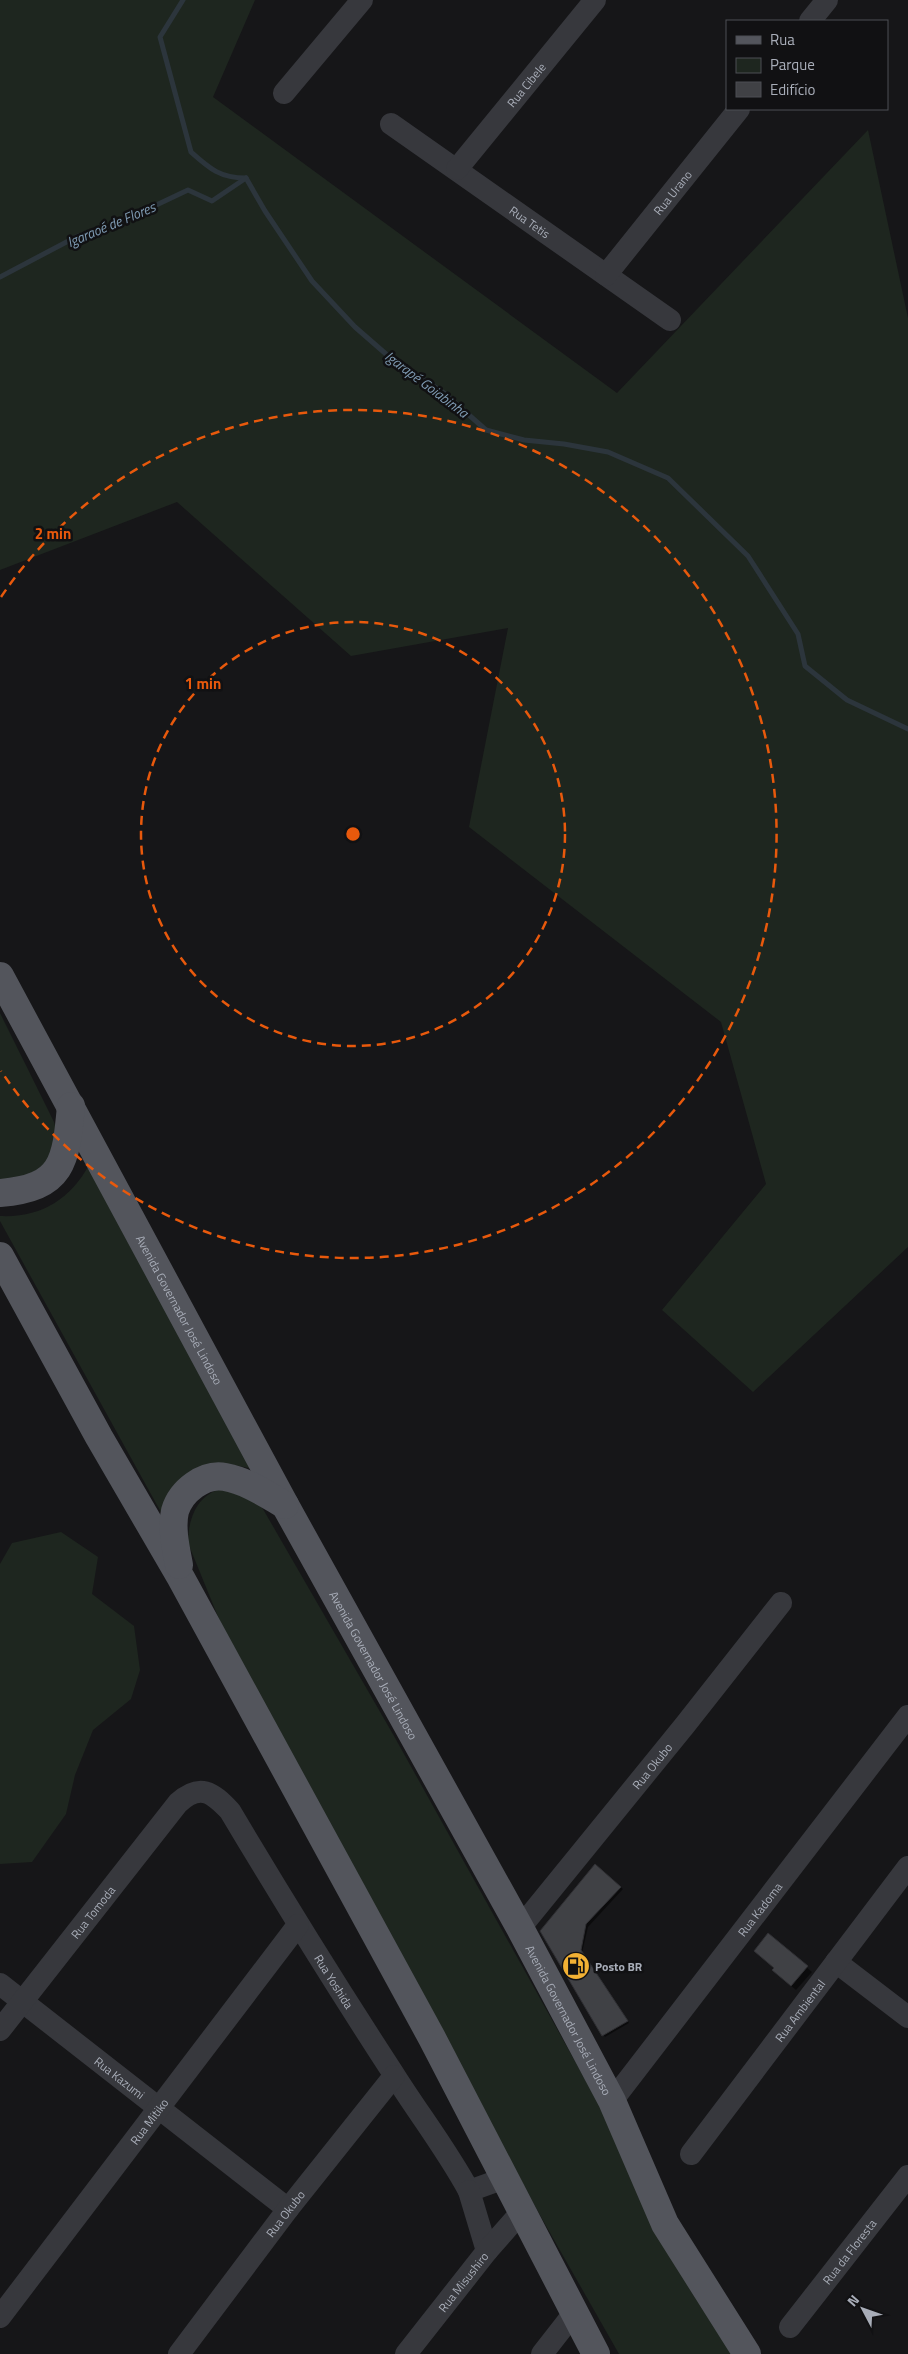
<svg xmlns="http://www.w3.org/2000/svg" width="908" height="2354" font-family="'Titillium Web',sans-serif">
<style>
.green{fill:#1e261f}
.shadow{fill:#0007}
.lines{fill:none;stroke-linecap:round;stroke-linejoin:round}
.stream{stroke:#2c353c;stroke-width:5}
.building{fill:#404145;stroke:#303034}
.minor{stroke:#37383d;stroke-width:22}
.major{stroke:#53555c;stroke-width:28}
.ring{fill:none;stroke:#e8590c;stroke-width:2.5;stroke-dasharray:9 6}
.labels{text-anchor:middle;dominant-baseline:central;stroke-width:5;stroke-linejoin:round;paint-order:stroke}
.street-label{font-size:12px;fill:#a8adb8;stroke:#111113}
.poi-label{font-size:12px;font-weight:bold;fill:#a8adb8;stroke:#111113;text-anchor:start}
.water-label{font-size:14px;font-style:italic;fill:#7f9bb3;stroke:#111113}
.centre{fill:#e8590c;stroke:#111113;stroke-width:2.5}
.ring-label{font-size:15px;text-anchor:middle;font-weight:bold;fill:#e8590c;stroke:#111113;stroke-width:5;stroke-linejoin:round;paint-order:stroke}
</style>
<rect width="100%" height="100%" fill="#161618"/>
<!-- green -->
<g class="green">
<path d="M 0,0 L 255,0 L 213,97 L 617,393 L 868,130 L 908,318 L 908,1247 L 753,1392 L 662,1310 L 766,1184 L 721,1022 L 469,827 L 508,628 L 351,656 L 177,502 L 0,570 Z"/>
<path d="M 0,1013 L 54,1122 L 57,1133 L 44,1171 L 0,1184 Z"/>
<path d="M 89,1165 L 254,1469 L 229,1464 L 162,1514 L 0,1221 L 0,1216 C 40,1218 70,1200 89,1165 Z"/>
<path d="M 222,1489 L 256,1501 L 263,1509 L 394,1736 L 738,2354 L 619,2354 L 541,2217 L 232,1651 L 188,1543 C 188,1519 197,1494 222,1489 Z"/>
<path d="M 61,1532 L 98,1557 L 92,1594 L 134,1626 L 140,1670 L 131,1699 L 93,1730 L 75,1775 L 66,1814 L 32,1862 L 0,1864 L 0,1564 L 12,1543 Z"/>
</g>
<!-- shadow -->
<g class="shadow">
<path d="M 595,1866 L 623,1889 L 588,1927 L 582,1953 L 629,2023 L 605,2037 L 542,1932 Z"/>
<path d="M 769,1935 L 812,1972 L 796,1990 L 778,1975 Z"/>
</g>
<g class="lines">
<!-- stream -->
<g class="stream">
<path d="M 183,0 L 160,37 L 191,152 C 210,169 220,178 246,178"/>
<path d="M 246,178 L 265,211 L 312,281 L 355,327 L 386,354 L 444,393 L 486,430 L 524,440 L 564,444 L 608,452 L 668,478 L 748,556 L 798,634 L 805,666 L 847,700 L 908,729"/>
<path d="M 0,277 L 76,237 L 112,226 L 188,190 L 212,201 L 246,178"/>
</g>
</g>
<!-- building -->
<g class="building">
<path d="M 595,1864 L 621,1887 L 586,1924 L 581,1950 L 628,2021 L 602,2036 L 540,1931 Z"/>
<path d="M 768,1933 L 808,1966 L 791,1986 L 772,1970 L 774,1968 L 754,1951 Z"/>
</g>
<g class="lines">
<!-- minor -->
<g class="minor">
<path d="M 810,21 L 827,0"/>
<path d="M 284,93 L 362,0"/>
<path id="s1" d="M 391,124 L 670,320"/>
<path id="s2" d="M 457,169 L 595,0"/>
<path id="s3" d="M 606,275 L 739,109"/>
<path id="s4" d="M 520,1928 L 685,1725 L 781,1603"/>
<path d="M 836,1962 L 908,2017"/>
<path id="s5" d="M 0,1984 L 288,2209"/>
<path id="s6" d="M 0,2030 L 178,1803 C 200,1783 212,1792 230,1811 C 283,1900 337,1987 393,2073 C 418,2113 447,2150 469,2191 L 505,2178"/>
<path id="s7" d="M 612,2101 L 908,1716"/>
<path id="s8" d="M 691,2154 L 908,1867"/>
<path d="M 469,2191 L 487,2251"/>
<path id="s9" d="M 0,2317 L 298,1925"/>
<path id="s10" d="M 790,2327 L 908,2176"/>
<path id="s11" d="M 179,2354 L 288,2209 L 394,2076"/>
<path id="s12" d="M 406,2354 L 487,2251 L 523,2210"/>
<path d="M 542,2354 L 574,2313"/>
</g>
<!-- major -->
<g class="major">
<path id="s13" d="M 0,976 L 285,1505 L 520,1928 L 612,2101 L 665,2224 L 747,2354"/>
<path d="M 0,1193 C 63,1188 66,1162 71,1106"/>
<path d="M 0,1256 L 99,1437 L 181,1578 L 432,2038 L 596,2354"/>
<path d="M 179,1565 C 176,1549 171,1528 175,1511 C 181,1491 204,1473 225,1477 C 247,1481 266,1494 285,1505"/>
</g>
</g>
<!-- distance rings -->
<g class="ring">
<circle cx="353" cy="834" r="212"/>
<path d="M1 597A424 424 0 1 1 1 1071"/>
</g>
<!-- icons -->
<defs>
<g id="fuel-disc" transform="scale(1.4375)"><circle r="9.5" fill="#f2b134" stroke="#111113"/><path d="M-5.5-6h7V0h2V4h1.3V-2.5L3-4.5l.8-.8L6-3V5H2.5V1h-1V6h-7ZM-4.2-4.7v3.2H.2V-4.7Z" fill="#111"/></g>
</defs>
<g fill-rule="evenodd">
<use href="#fuel-disc" x="576" y="1966"/>
</g>
<g class="labels">
<!-- street labels -->
<g class="street-label">
<text stroke="none"><textPath href="#s2" startOffset="109">Rua Cibele</textPath></text>
<text stroke="none"><textPath href="#s3" startOffset="106">Rua Urano</textPath></text>
<text stroke="none"><textPath href="#s1" startOffset="170">Rua Tetis</textPath></text>
<text stroke="none"><textPath href="#s13" startOffset="379">Avenida Governador José Lindoso</textPath></text>
<text stroke="none"><textPath href="#s13" startOffset="784">Avenida Governador José Lindoso</textPath></text>
<text stroke="none"><textPath href="#s4" startOffset="209">Rua Okubo</textPath></text>
<text stroke="none"><textPath href="#s7" startOffset="242">Rua Kadoma</textPath></text>
<text stroke="none"><textPath href="#s6" startOffset="150">Rua Tomoda</textPath></text>
<text stroke="none"><textPath href="#s6" startOffset="550">Rua Yoshida</textPath></text>
<text stroke="none"><textPath href="#s8" startOffset="180">Rua Ambiental</textPath></text>
<text stroke="none"><textPath href="#s13" startOffset="1189">Avenida Governador José Lindoso</textPath></text>
<text stroke="none"><textPath href="#s5" startOffset="152">Rua Kazumi</textPath></text>
<text stroke="none"><textPath href="#s9" startOffset="246">Rua Mitiko</textPath></text>
<text stroke="none"><textPath href="#s11" startOffset="176">Rua Okubo</textPath></text>
<text stroke="none"><textPath href="#s10" startOffset="96">Rua da Floresta</textPath></text>
<text stroke="none"><textPath href="#s12" startOffset="92">Rua Misushiro</textPath></text>
</g>
<!-- poi labels -->
<g class="poi-label">
<text x="595" y="1966">Posto BR</text>
</g>
<!-- water labels -->
<g class="water-label">
<text transform="translate(111 224) rotate(-23)">Igaraoé de Flores</text>
<text transform="translate(427 384) rotate(37)">Igarapé Goiabinha</text>
</g>
</g>
<circle cx="353" cy="834" r="8" class="centre"/>
<g class="ring-label">
<text x="53" y="539">2 min</text>
<text x="203" y="689">1 min</text>
</g>
<!-- legend -->
<rect x="726" y="20" width="162" height="90" fill="#111113" stroke="#4d4f55"/>
<rect x="736" y="36" width="25" height="8" fill="#53555c" stroke="#4d4f55"/>
<text x="770" y="45" font-size="15" fill="#a8adb8">Rua</text>
<rect x="736" y="58" width="25" height="15" fill="#1e261f" stroke="#4d4f55"/>
<text x="770" y="70" font-size="15" fill="#a8adb8">Parque</text>
<rect x="736" y="82" width="25" height="15" fill="#404145" stroke="#4d4f55"/>
<text x="770" y="95" font-size="15" fill="#a8adb8">Edifício</text>
<!-- north arrow -->
<g transform="translate(863 2309) rotate(311)" stroke="#111113" stroke-width="4" paint-order="stroke">
<path d="M0-4L9 19L0 12L-9 19Z" fill="#a8adb8"/>
<text y="-8" font-size="14" font-weight="bold" text-anchor="middle" fill="#a8adb8">N</text>
</g>
</svg>
